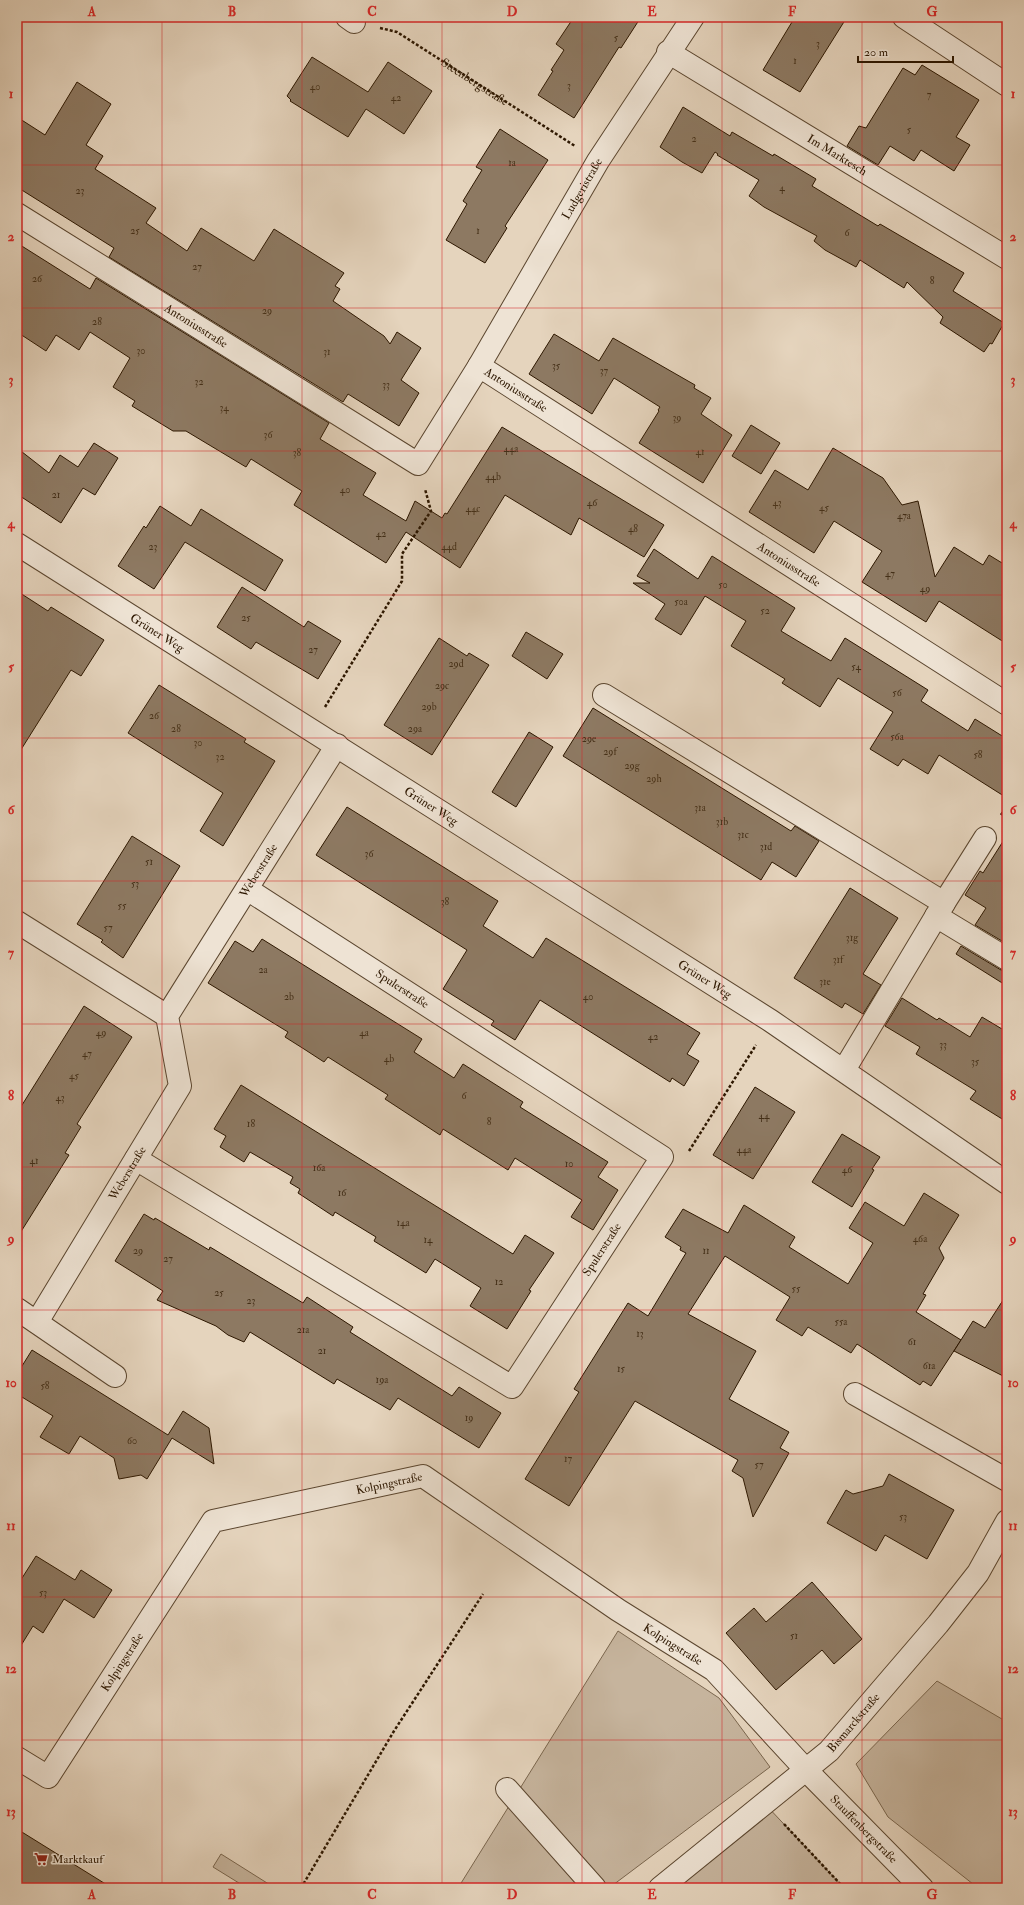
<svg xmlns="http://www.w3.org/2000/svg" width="1024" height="1905" font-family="'IM FELL Double Pica',serif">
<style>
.green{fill:#c6b49d;stroke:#7a664e}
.building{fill:#8d7962;stroke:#2d1700}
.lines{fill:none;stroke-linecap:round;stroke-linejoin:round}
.minor-casing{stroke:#5b462f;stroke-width:24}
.path{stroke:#2d1700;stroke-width:2.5;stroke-dasharray:3 2;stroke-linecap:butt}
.minor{stroke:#eee3d4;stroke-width:22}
.grid{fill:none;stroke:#d62828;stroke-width:1;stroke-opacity:0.55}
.labels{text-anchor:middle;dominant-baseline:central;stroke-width:3;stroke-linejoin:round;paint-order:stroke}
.number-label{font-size:10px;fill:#453018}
.street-label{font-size:12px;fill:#2d1700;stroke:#eee3d4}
.poi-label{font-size:12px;fill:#2d1700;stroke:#eee3d4;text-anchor:start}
.neatline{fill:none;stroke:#d62828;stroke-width:1.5}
.grid-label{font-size:13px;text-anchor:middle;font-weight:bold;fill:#d62828}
</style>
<rect width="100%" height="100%" fill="#e5d4bd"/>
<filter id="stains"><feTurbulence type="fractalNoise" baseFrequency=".005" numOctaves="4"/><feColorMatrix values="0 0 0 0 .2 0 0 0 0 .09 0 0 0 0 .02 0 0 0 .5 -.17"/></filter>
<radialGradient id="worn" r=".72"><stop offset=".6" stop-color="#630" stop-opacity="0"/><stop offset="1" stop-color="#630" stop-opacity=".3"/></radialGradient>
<!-- green -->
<g class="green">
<path d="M 618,1631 L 719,1698 L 770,1767 L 609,1888 L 458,1888 Z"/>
<path d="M 937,1681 L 1007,1722 L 1007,1888 L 978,1888 L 888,1817 L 856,1764 Z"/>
<path d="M 765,1804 L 844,1888 L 660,1888 Z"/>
<path d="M 221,1854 L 275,1888 L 247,1888 L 213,1867 Z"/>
</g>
<!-- building -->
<g class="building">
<path d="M 574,17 L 641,17 L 621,48 L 619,47 L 574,118 L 538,95 L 553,71 L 551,70 L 564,50 L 556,44 Z"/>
<path d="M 795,17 L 847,17 L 800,92 L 763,70 Z"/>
<path d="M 312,57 L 368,92 L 388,62 L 432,91 L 404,134 L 366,109 L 348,137 L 290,101 L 291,100 L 287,96 Z"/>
<path d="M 922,65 L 979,100 L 956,137 L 970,145 L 954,171 L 921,150 L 914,161 L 890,146 L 878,165 L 847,146 L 859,126 L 866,128 L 903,68 L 915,75 Z"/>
<path d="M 77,82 L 111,104 L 86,145 L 103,156 L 95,169 L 156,208 L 146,223 L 187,251 L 201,228 L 254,261 L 274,229 L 344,273 L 335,286 L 340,289 L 333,301 L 384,336 L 390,344 L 397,332 L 421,348 L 401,380 L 419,393 L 399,426 L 348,394 L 343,402 L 109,257 L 114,248 L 17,187 L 17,117 L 45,135 Z"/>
<path d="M 683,107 L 730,136 L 732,132 L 773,156 L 774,154 L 816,179 L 812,186 L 878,226 L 880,224 L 964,273 L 953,291 L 1004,323 L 992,344 L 990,343 L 984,352 L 940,323 L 943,317 L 907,282 L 904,288 L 860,260 L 856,267 L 825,250 L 814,241 L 817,236 L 764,207 L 749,196 L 759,180 L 717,155 L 718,154 L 715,152 L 702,173 L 682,162 L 660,147 Z"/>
<path d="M 500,129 L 548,160 L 505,226 L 507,228 L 485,263 L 446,240 L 467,204 L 463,201 L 482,170 L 476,167 Z"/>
<path d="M 17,243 L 90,289 L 96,278 L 329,423 L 320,439 L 376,473 L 363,495 L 406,521 L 415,501 L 442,518 L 445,513 L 447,514 L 502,427 L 664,525 L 644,557 L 579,518 L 571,535 L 505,495 L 460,568 L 406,532 L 386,563 L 294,505 L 302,491 L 251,459 L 246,467 L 186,431 L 173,431 L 132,406 L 135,401 L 113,387 L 130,358 L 90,332 L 79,350 L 56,335 L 46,351 L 17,332 Z"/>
<path d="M 554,334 L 599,361 L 613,338 L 695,385 L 694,388 L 711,398 L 701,414 L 732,435 L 703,483 L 639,443 L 659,411 L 658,410 L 660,407 L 614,378 L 592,414 L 529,374 Z"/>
<path d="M 751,425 L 780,443 L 761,474 L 732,456 Z"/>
<path d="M 94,443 L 118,458 L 95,495 L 83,488 L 61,523 L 17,494 L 17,448 L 49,473 L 60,455 L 78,467 Z"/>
<path d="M 833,448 L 883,478 L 902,505 L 918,501 L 935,577 L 954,547 L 983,565 L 989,555 L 1007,566 L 1007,644 L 939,601 L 926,622 L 862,582 L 882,551 L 834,521 L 814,553 L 749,512 L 775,470 L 808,490 Z"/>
<path d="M 160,506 L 191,526 L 201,509 L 283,560 L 265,591 L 185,542 L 154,589 L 118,566 L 144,526 L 146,528 Z"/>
<path d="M 654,549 L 698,579 L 712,556 L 795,608 L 781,631 L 831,661 L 845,638 L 928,690 L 921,701 L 968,731 L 975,719 L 1007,739 L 1007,798 L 939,755 L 928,774 L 903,759 L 898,766 L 870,749 L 893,712 L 838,678 L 820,707 L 782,683 L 785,679 L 731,646 L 746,621 L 705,596 L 681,635 L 655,619 L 665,604 L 633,583 L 650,583 L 637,576 Z"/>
<path d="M 242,587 L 304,627 L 308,621 L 341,641 L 318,679 L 256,642 L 251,649 L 217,627 Z"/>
<path d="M 17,591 L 48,611 L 51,607 L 104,640 L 81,676 L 71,670 L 17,756 Z"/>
<path d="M 526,632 L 563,654 L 547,679 L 512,656 Z"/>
<path d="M 439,638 L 467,656 L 469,653 L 489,665 L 432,755 L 384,725 Z"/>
<path d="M 159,685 L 246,739 L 244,742 L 275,761 L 223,846 L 200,831 L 223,793 L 128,733 Z"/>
<path d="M 593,708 L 791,831 L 795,826 L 819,841 L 796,877 L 772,862 L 761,880 L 563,756 Z"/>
<path d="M 529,732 L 553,747 L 516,807 L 492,792 Z"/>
<path d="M 347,807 L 498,901 L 483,926 L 533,958 L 546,938 L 700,1033 L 687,1054 L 699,1061 L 684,1086 L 672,1078 L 670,1082 L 540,1000 L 515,1040 L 491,1025 L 494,1021 L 443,989 L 467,950 L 316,855 Z"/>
<path d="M 1007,835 L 1007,944 L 975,925 L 986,908 L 965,895 L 980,871 L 983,873 Z"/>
<path d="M 132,836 L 180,866 L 123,958 L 101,942 L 103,940 L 77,924 Z"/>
<path d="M 850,888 L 898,918 L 863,974 L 881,985 L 863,1014 L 845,1003 L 842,1008 L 794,978 Z"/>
<path d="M 262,939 L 422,1039 L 414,1052 L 454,1078 L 463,1064 L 523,1102 L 520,1107 L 608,1162 L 598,1177 L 618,1190 L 593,1230 L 571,1217 L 582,1200 L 515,1158 L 508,1170 L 443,1129 L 440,1135 L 385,1099 L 388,1095 L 328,1057 L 324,1062 L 304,1049 L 285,1037 L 288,1032 L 208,983 L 235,941 L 253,952 Z"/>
<path d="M 961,946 L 1001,970 L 1007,971 L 1007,986 L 956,954 Z"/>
<path d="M 902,998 L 937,1020 L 939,1018 L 970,1037 L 982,1017 L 1007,1032 L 1007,1122 L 970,1099 L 976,1091 L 916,1054 L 920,1047 L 885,1026 Z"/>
<path d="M 84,1006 L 132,1037 L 77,1124 L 81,1127 L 65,1153 L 69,1155 L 17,1238 L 17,1113 Z"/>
<path d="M 241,1085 L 513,1254 L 525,1235 L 554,1253 L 529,1290 L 531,1291 L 507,1329 L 470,1306 L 481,1288 L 435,1259 L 426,1273 L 374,1241 L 376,1237 L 335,1212 L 333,1216 L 298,1193 L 300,1189 L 290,1183 L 293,1177 L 250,1152 L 244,1162 L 220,1147 L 226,1136 L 214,1129 Z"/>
<path d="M 755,1087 L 795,1112 L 753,1179 L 713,1155 Z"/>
<path d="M 842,1134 L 880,1157 L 872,1169 L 874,1170 L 852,1207 L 812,1182 Z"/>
<path d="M 924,1193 L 959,1215 L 939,1248 L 944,1258 L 923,1294 L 926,1295 L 916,1312 L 961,1340 L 931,1386 L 923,1381 L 920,1385 L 857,1344 L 851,1353 L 808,1327 L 802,1336 L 776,1320 L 790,1297 L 725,1256 L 688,1314 L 756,1351 L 729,1399 L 789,1432 L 780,1448 L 789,1453 L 753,1517 L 743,1478 L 732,1471 L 738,1460 L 635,1401 L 569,1506 L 525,1479 L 579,1392 L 574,1389 L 628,1303 L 648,1316 L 686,1253 L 680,1250 L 681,1247 L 665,1237 L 683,1209 L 728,1233 L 744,1205 L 795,1237 L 789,1247 L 848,1284 L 873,1243 L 849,1228 L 865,1202 L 904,1226 Z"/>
<path d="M 144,1214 L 154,1220 L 155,1218 L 209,1250 L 210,1247 L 303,1303 L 307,1297 L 353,1327 L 350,1332 L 452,1396 L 459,1387 L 501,1413 L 479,1448 L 398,1398 L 390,1410 L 337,1379 L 334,1384 L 250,1332 L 244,1342 L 228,1335 L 216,1326 L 157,1300 L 163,1291 L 115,1261 Z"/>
<path d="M 1007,1294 L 1007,1378 L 954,1351 L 973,1321 L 985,1328 Z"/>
<path d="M 32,1350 L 168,1435 L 183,1411 L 209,1428 L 214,1464 L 172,1438 L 147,1479 L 141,1475 L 119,1479 L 114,1458 L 80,1436 L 69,1454 L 40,1437 L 53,1416 L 17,1394 L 17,1374 Z"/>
<path d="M 889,1474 L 954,1510 L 927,1559 L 885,1535 L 876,1551 L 827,1523 L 846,1490 L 853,1494 L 883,1486 Z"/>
<path d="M 36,1556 L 75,1580 L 81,1570 L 112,1590 L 94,1618 L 64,1599 L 43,1633 L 33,1626 L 17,1652 L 17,1586 Z"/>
<path d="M 812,1582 L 862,1639 L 834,1664 L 822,1650 L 776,1690 L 726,1633 L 754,1608 L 766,1622 Z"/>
<path d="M 17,1829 L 112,1888 L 17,1888 Z"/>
</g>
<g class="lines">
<!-- minor casing -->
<g class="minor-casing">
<g id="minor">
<path d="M 347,17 L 354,22"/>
<path d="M 904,17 L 1007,85"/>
<path id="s2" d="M 668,52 L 1007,258"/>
<path id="s3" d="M 17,214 L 418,464 L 479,366 L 1007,704"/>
<path id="s4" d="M 479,366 L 598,161 L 693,17"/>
<path id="s5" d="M 17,544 L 771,1021 L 1007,1183"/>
<path d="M 604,695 L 944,903 L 844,1070"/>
<path d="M 944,903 L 985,838"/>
<path d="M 936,916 L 1007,959"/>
<path d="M 17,922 L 167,1016"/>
<path id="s6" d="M 136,1159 L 512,1387 L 662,1157 L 247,889"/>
<path d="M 17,1309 L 115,1376"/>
<path id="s7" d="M 37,1322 L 180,1086 L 167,1016 L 337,745"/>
<path d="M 855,1394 L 1007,1480"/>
<path id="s8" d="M 17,1758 L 48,1777 L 213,1521 L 423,1476 L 618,1610 L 714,1670 L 806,1770 L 922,1888"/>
<path d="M 507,1789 L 595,1888"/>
<path id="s9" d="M 660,1888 L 829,1751 L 938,1624 L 978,1573 L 1007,1521"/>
</g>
</g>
<!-- path -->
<g class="path">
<path id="s1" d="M 380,28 L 397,32 L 575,146"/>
<path d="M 325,707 L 402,581 L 402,554 L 431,511 L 425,489"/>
<path d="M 1001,815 L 1007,806"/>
<path d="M 689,1151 L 756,1045"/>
<path d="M 784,1824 L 844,1888"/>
<path d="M 301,1888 L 394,1731 L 483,1594"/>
</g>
<!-- minor -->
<use href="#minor" class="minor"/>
</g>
<!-- grid -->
<path class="grid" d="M 162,17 L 162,1888M 302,17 L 302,1888M 442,17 L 442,1888M 582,17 L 582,1888M 722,17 L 722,1888M 862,17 L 862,1888M 17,165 L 1007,165M 17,308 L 1007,308M 17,451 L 1007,451M 17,595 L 1007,595M 17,738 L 1007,738M 17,881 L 1007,881M 17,1024 L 1007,1024M 17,1167 L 1007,1167M 17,1310 L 1007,1310M 17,1454 L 1007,1454M 17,1597 L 1007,1597M 17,1740 L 1007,1740"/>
<!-- icons -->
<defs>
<g id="supermarket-bare" transform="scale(1.08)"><path d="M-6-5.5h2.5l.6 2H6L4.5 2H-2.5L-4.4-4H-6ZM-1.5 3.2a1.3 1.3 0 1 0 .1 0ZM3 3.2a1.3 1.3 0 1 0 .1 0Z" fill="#8f2418" stroke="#eee3d4" stroke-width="2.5" paint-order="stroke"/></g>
</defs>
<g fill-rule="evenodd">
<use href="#supermarket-bare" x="41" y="1859"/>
</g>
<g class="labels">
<!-- number labels -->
<g class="number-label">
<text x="616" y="38">5</text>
<text x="818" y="44">3</text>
<text x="795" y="61">1</text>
<text x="569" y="86">3</text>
<text x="315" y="87">40</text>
<text x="929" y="95">7</text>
<text x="396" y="98">42</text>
<text x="909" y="130">5</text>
<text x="694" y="139">2</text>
<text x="512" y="163">1a</text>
<text x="782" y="188">4</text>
<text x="80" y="191">23</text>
<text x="135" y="231">25</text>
<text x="478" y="231">1</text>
<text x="847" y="233">6</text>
<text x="197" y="267">27</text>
<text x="37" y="279">26</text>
<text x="932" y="281">8</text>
<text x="267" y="311">29</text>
<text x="97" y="322">28</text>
<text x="141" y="351">30</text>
<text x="327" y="352">31</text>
<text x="556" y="366">35</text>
<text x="604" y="371">37</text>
<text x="199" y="382">32</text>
<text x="386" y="385">33</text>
<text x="224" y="408">34</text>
<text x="677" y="418">39</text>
<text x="268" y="435">36</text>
<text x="511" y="449">44a</text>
<text x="700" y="452">41</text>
<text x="297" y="453">38</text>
<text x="493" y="477">44b</text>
<text x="345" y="490">40</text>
<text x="56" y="495">21</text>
<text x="592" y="503">46</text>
<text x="777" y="503">43</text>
<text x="824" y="508">45</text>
<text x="473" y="509">44c</text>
<text x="904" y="516">47a</text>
<text x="633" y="529">48</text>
<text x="381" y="534">42</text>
<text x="153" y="547">23</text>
<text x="449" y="547">44d</text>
<text x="890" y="574">47</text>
<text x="723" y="585">50</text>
<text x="925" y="589">49</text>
<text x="681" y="602">50a</text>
<text x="765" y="611">52</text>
<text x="246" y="618">25</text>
<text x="313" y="650">27</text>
<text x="456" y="664">29d</text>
<text x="856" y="667">54</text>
<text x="442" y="686">29c</text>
<text x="897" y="693">56</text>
<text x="429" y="707">29b</text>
<text x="154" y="716">26</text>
<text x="176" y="729">28</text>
<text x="415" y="729">29a</text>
<text x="897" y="737">56a</text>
<text x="589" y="739">29e</text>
<text x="198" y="743">30</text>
<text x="610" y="752">29f</text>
<text x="978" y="755">58</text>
<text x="220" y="757">32</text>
<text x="632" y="766">29g</text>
<text x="654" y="779">29h</text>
<text x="700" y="808">31a</text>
<text x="722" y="822">31b</text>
<text x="743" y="835">31c</text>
<text x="766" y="847">31d</text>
<text x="369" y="854">36</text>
<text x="149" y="862">51</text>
<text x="135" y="884">53</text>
<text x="445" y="902">38</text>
<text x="122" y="906">55</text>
<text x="108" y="928">57</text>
<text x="852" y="938">31g</text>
<text x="838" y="960">31f</text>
<text x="263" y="970">2a</text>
<text x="825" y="982">31e</text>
<text x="289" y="997">2b</text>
<text x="588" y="997">40</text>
<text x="101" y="1033">49</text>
<text x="364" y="1033">4a</text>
<text x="653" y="1037">42</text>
<text x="943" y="1045">33</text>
<text x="87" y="1054">47</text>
<text x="389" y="1059">4b</text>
<text x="975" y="1062">35</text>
<text x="74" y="1076">45</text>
<text x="464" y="1096">6</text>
<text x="60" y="1098">43</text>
<text x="764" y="1116">44</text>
<text x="489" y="1122">8</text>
<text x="251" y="1124">18</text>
<text x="744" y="1150">44a</text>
<text x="34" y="1161">41</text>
<text x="569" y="1164">10</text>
<text x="319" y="1168">16a</text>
<text x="847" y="1170">46</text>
<text x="342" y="1193">16</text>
<text x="403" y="1223">14a</text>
<text x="920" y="1239">46a</text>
<text x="428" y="1240">14</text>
<text x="138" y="1251">29</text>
<text x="706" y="1251">11</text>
<text x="168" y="1259">27</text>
<text x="499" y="1282">12</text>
<text x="796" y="1289">55</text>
<text x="219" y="1293">25</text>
<text x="251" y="1301">23</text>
<text x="841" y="1322">55a</text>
<text x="303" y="1330">21a</text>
<text x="640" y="1334">13</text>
<text x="912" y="1342">61</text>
<text x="322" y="1351">21</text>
<text x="929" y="1366">61a</text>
<text x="621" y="1369">15</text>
<text x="382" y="1380">19a</text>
<text x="45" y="1386">58</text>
<text x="469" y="1418">19</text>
<text x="132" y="1441">60</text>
<text x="568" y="1459">17</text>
<text x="759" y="1465">57</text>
<text x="903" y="1517">53</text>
<text x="43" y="1593">53</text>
<text x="794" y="1636">51</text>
</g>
<!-- street labels -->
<g class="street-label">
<text stroke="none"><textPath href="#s1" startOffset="110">Steenbergstraße</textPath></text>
<text stroke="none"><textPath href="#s2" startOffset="198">Im Marktesch</textPath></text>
<text stroke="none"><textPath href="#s4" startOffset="205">Ludgeristraße</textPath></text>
<text stroke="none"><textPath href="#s3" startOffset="211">Antoniusstraße</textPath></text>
<text stroke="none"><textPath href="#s3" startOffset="632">Antoniusstraße</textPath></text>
<text stroke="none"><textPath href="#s3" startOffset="956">Antoniusstraße</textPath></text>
<text stroke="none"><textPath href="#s5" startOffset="166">Grüner Weg</textPath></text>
<text stroke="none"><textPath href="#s5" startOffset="490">Grüner Weg</textPath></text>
<text stroke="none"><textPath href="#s7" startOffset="519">Weberstraße</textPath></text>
<text stroke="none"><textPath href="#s5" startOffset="814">Grüner Weg</textPath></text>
<text transform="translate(402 989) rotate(33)">Spulerstraße</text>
<text stroke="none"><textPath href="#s7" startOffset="174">Weberstraße</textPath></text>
<text stroke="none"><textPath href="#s6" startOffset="604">Spulerstraße</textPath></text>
<text stroke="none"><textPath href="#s8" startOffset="521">Kolpingstraße</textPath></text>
<text stroke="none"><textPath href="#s8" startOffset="857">Kolpingstraße</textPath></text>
<text stroke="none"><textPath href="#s8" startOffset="173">Kolpingstraße</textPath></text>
<text stroke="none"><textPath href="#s9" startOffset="255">Bismarckstraße</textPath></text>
<text stroke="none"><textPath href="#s8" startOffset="1124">Stauffenbergstraße</textPath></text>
</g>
<!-- poi labels -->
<g class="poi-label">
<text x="52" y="1859">Marktkauf</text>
</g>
</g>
<!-- margin -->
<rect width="1024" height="1905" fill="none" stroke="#e5d4bd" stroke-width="44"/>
<!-- scale -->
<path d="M858 56v6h95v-6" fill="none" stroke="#2d1700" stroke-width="2"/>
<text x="864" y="56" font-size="12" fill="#2d1700" stroke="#eee3d4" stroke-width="3" paint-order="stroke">20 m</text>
<rect x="22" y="22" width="980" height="1861" class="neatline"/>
<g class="grid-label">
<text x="92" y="16">A</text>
<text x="232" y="16">B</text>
<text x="372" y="16">C</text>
<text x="512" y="16">D</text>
<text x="652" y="16">E</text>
<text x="792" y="16">F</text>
<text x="932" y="16">G</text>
<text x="11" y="98">1</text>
<text x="1013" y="98">1</text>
<text x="11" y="241">2</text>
<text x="1013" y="241">2</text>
<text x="11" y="384">3</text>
<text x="1013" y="384">3</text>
<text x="11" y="528">4</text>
<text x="1013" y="528">4</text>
<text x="11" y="671">5</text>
<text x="1013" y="671">5</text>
<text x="11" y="814">6</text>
<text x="1013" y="814">6</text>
<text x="11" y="957">7</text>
<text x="1013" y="957">7</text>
<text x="11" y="1100">8</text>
<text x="1013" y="1100">8</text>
<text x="11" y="1243">9</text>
<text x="1013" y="1243">9</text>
<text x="11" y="1387">10</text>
<text x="1013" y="1387">10</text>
<text x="11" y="1530">11</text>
<text x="1013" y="1530">11</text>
<text x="11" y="1673">12</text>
<text x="1013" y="1673">12</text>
<text x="11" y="1816">13</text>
<text x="1013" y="1816">13</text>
<text x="92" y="1899">A</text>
<text x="232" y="1899">B</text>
<text x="372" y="1899">C</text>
<text x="512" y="1899">D</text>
<text x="652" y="1899">E</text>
<text x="792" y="1899">F</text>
<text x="932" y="1899">G</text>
</g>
<rect width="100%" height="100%" filter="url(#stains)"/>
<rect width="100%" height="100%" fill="url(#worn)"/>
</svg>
